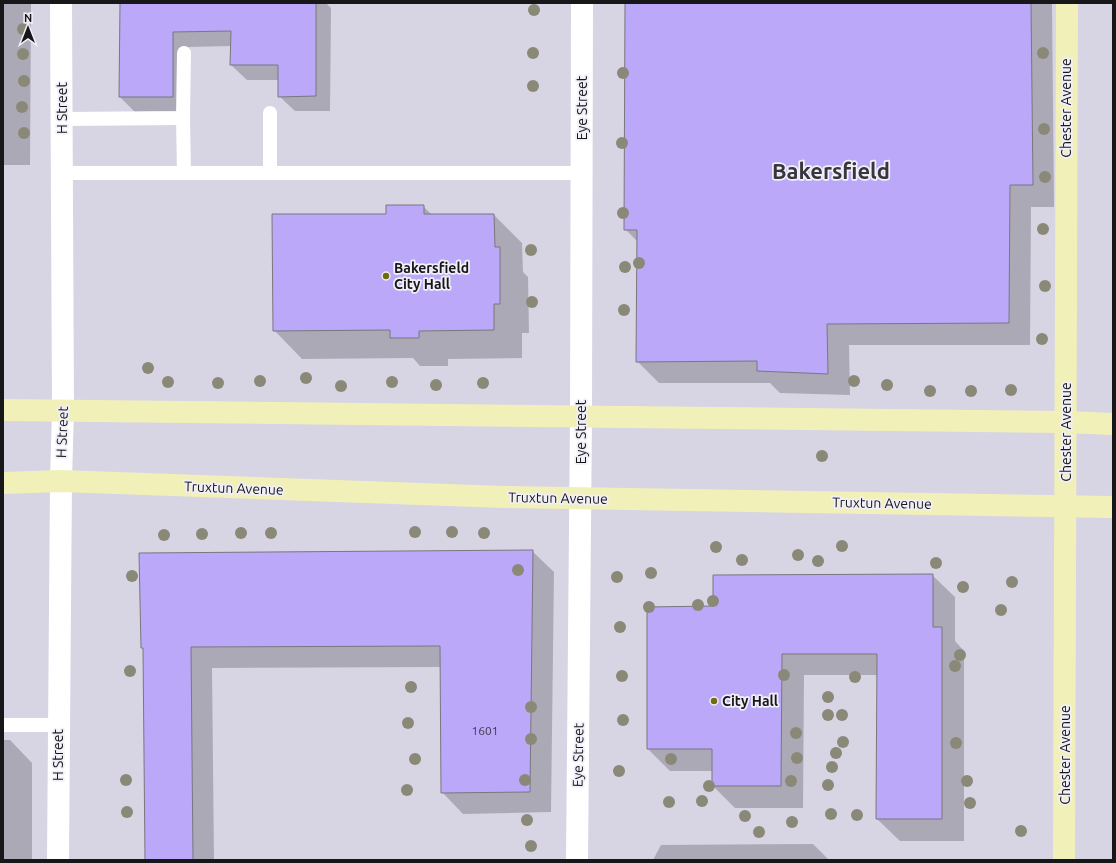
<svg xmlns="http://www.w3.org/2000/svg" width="1116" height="863" font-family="Ubuntu,sans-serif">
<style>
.built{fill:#d7d4e4}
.shadow{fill:#0003}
.building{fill:#bba8f9;stroke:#79777f}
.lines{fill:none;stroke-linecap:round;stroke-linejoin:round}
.service{stroke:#fff;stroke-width:14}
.minor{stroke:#fff;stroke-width:22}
.tertiary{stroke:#fff;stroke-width:22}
.secondary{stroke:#f2f0b9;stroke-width:22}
.tree{fill:#8a8978}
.poi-dot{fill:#716d0c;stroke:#f1eff8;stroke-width:1.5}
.labels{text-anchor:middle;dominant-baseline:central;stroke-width:3.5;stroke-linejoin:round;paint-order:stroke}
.number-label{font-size:12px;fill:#403a51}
.street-label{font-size:14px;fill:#171619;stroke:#f1eff8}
.poi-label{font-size:14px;font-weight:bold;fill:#171619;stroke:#f1eff8;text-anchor:start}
.town-label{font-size:22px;font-weight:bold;fill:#38363d;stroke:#f1eff8}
</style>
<rect width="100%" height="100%" fill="#e3e2eb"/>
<!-- built -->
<rect class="built" x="3" y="3" width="1110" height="857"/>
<!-- shadow -->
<g class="shadow">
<path d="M 3,3 L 31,3 L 30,165 L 3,165 Z"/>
<path d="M 121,3 L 326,3 L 331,8 L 330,111 L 295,111 L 279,96 L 279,80 L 247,80 L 231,65 L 232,46 L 188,47 L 188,111 L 135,112 L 120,97 Z"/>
<path d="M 626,3 L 1052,3 L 1054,207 L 1031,207 L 1030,345 L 849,345 L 850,395 L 780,393 L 770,383 L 659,383 L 637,361 L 638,242 L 625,229 Z"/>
<path d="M 423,206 L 432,215 L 494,215 L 522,243 L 523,272 L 528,277 L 529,333 L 522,333 L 522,358 L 448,359 L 448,366 L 420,366 L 413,358 L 302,359 L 274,330 L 387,215 Z"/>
<path d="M 532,551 L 554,572 L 551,812 L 463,814 L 442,792 L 441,667 L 212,668 L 214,860 L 146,860 L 144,649 L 142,647 Z"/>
<path d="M 932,575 L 955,597 L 955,641 L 964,651 L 964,841 L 900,841 L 877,819 L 878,675 L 804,675 L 803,808 L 735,808 L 713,786 L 713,771 L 670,771 L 648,749 L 714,607 Z"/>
<path d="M 3,740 L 10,740 L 32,763 L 32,860 L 3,860 Z"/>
<path d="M 813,844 L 829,860 L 653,860 L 661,845 Z"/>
</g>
<!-- building -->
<g class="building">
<path d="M 120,3 L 316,3 L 316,96 L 278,97 L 278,65 L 230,65 L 231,31 L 173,32 L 173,97 L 119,97 Z"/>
<path d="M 625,3 L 1031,3 L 1033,185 L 1010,185 L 1009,323 L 827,324 L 828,374 L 757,371 L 757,361 L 636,362 L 637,230 L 624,230 Z"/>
<path d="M 386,205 L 424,205 L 424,214 L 494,214 L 495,247 L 500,247 L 500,304 L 494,304 L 494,330 L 419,331 L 419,338 L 390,338 L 390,330 L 273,331 L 272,214 L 386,214 Z"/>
<path d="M 533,550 L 530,792 L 441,793 L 440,646 L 191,647 L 193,860 L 145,860 L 143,648 L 141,648 L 139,553 Z"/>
<path d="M 933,574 L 933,627 L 942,627 L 942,819 L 876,819 L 877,654 L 782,654 L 781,786 L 712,786 L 712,749 L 647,749 L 647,607 L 713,606 L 713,575 Z"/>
</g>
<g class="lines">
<!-- service -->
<g class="service">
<path d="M 270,113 L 270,173"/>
<path d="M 183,118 L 184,173"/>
<path d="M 62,119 L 183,118 L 184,53"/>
<path d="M 63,173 L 582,173"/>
<path d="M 3,725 L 59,725"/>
</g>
<!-- minor -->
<path class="minor" d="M 577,860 L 581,417"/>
<!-- tertiary -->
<g class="tertiary">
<path d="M 581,417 L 582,3"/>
<path d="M 58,860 L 61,481 L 63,409 L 61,3"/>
</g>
<!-- secondary -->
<g class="secondary">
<path d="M 3,410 L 1065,422 L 1113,424"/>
<path d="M 3,483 L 61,481 L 504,497 L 1113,507"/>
<path d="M 1064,860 L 1067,3"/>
</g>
</g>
<!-- trees -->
<g class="tree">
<circle cx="534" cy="10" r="6"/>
<circle cx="23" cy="29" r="6"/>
<circle cx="533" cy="53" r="6"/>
<circle cx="1043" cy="53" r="6"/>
<circle cx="23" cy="54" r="6"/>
<circle cx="623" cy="73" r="6"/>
<circle cx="24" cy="81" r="6"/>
<circle cx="533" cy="86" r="6"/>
<circle cx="22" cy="107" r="6"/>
<circle cx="1044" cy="129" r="6"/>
<circle cx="24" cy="133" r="6"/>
<circle cx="622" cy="143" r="6"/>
<circle cx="1045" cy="177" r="6"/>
<circle cx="623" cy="213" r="6"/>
<circle cx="1043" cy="229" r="6"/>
<circle cx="531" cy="250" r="6"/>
<circle cx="639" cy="263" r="6"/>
<circle cx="625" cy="267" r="6"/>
<circle cx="1045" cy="286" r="6"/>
<circle cx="532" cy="302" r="6"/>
<circle cx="624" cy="310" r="6"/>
<circle cx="1042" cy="339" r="6"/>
<circle cx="148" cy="368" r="6"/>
<circle cx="306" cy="378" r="6"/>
<circle cx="260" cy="381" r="6"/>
<circle cx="854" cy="381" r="6"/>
<circle cx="168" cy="382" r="6"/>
<circle cx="392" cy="382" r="6"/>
<circle cx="218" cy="383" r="6"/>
<circle cx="483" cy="383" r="6"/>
<circle cx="436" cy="385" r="6"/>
<circle cx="887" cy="385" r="6"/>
<circle cx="341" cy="386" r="6"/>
<circle cx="1011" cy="390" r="6"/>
<circle cx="930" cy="391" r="6"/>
<circle cx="971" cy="391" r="6"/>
<circle cx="822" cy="456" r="6"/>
<circle cx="415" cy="532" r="6"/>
<circle cx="452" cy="532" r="6"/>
<circle cx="241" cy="533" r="6"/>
<circle cx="271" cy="533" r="6"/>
<circle cx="484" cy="533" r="6"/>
<circle cx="202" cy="534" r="6"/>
<circle cx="164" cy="535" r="6"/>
<circle cx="842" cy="546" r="6"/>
<circle cx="716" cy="547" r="6"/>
<circle cx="798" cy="555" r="6"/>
<circle cx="742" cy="560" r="6"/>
<circle cx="818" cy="561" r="6"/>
<circle cx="936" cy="563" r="6"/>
<circle cx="518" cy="570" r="6"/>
<circle cx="651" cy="573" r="6"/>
<circle cx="132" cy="576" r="6"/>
<circle cx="617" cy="577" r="6"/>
<circle cx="1012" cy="582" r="6"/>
<circle cx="963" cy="587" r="6"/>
<circle cx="713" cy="601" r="6"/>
<circle cx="698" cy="605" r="6"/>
<circle cx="649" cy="607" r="6"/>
<circle cx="1001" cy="610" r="6"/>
<circle cx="620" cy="627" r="6"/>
<circle cx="960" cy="655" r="6"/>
<circle cx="955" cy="666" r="6"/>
<circle cx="130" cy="671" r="6"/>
<circle cx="784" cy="675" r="6"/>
<circle cx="622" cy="676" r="6"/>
<circle cx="855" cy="677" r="6"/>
<circle cx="411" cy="687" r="6"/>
<circle cx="828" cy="697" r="6"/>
<circle cx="531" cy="707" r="6"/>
<circle cx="828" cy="715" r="6"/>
<circle cx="842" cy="715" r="6"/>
<circle cx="623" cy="720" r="6"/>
<circle cx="408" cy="723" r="6"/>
<circle cx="796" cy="733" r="6"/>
<circle cx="531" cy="739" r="6"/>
<circle cx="843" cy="742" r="6"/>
<circle cx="956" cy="743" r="6"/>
<circle cx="836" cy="753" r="6"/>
<circle cx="797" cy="758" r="6"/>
<circle cx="415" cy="759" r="6"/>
<circle cx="671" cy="759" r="6"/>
<circle cx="832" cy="767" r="6"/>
<circle cx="619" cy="771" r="6"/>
<circle cx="126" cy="780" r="6"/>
<circle cx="525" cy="780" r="6"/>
<circle cx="791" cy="781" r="6"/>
<circle cx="967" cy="781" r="6"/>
<circle cx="828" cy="785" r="6"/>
<circle cx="709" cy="786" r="6"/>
<circle cx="407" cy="790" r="6"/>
<circle cx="702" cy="801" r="6"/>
<circle cx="669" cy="802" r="6"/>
<circle cx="970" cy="803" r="6"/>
<circle cx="127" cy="812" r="6"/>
<circle cx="831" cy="814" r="6"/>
<circle cx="857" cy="815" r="6"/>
<circle cx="745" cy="816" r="6"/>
<circle cx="527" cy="820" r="6"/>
<circle cx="792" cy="822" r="6"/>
<circle cx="1021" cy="831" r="6"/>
<circle cx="759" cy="832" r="6"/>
<circle cx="531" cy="846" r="6"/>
</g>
<!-- markers -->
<g class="poi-dot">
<circle cx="386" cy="276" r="4"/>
<circle cx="714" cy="701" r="4"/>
</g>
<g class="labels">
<!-- number labels -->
<g class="number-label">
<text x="485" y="730">1601</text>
</g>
<!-- street labels -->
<g class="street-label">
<text transform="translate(62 108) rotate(-90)">H Street</text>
<text transform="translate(582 108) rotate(-90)">Eye Street</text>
<text transform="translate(1066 108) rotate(-90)">Chester Avenue</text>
<text transform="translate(62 432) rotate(-88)">H Street</text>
<text transform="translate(581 432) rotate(-90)">Eye Street</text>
<text transform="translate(1066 432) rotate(-90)">Chester Avenue</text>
<text transform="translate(234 488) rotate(2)">Truxtun Avenue</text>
<text transform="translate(558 498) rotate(1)">Truxtun Avenue</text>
<text transform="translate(882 503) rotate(1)">Truxtun Avenue</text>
<text transform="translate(58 755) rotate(-90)">H Street</text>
<text transform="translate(578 755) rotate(-89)">Eye Street</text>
<text transform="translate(1065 755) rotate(-90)">Chester Avenue</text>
</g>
<!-- poi labels -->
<g class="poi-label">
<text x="394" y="268">Bakersfield<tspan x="394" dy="16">City Hall</tspan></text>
<text x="722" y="701">City Hall</text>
</g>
<!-- town labels -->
<g class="town-label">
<text x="831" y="170">Bakersfield</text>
</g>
</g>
<!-- border -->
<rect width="1116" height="863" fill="none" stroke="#171619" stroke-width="8"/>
<!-- north arrow -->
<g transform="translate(28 28)" stroke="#f1eff8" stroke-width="3" paint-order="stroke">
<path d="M0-3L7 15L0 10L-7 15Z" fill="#171619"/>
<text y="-6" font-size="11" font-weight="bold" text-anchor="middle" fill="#171619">N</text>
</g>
</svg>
